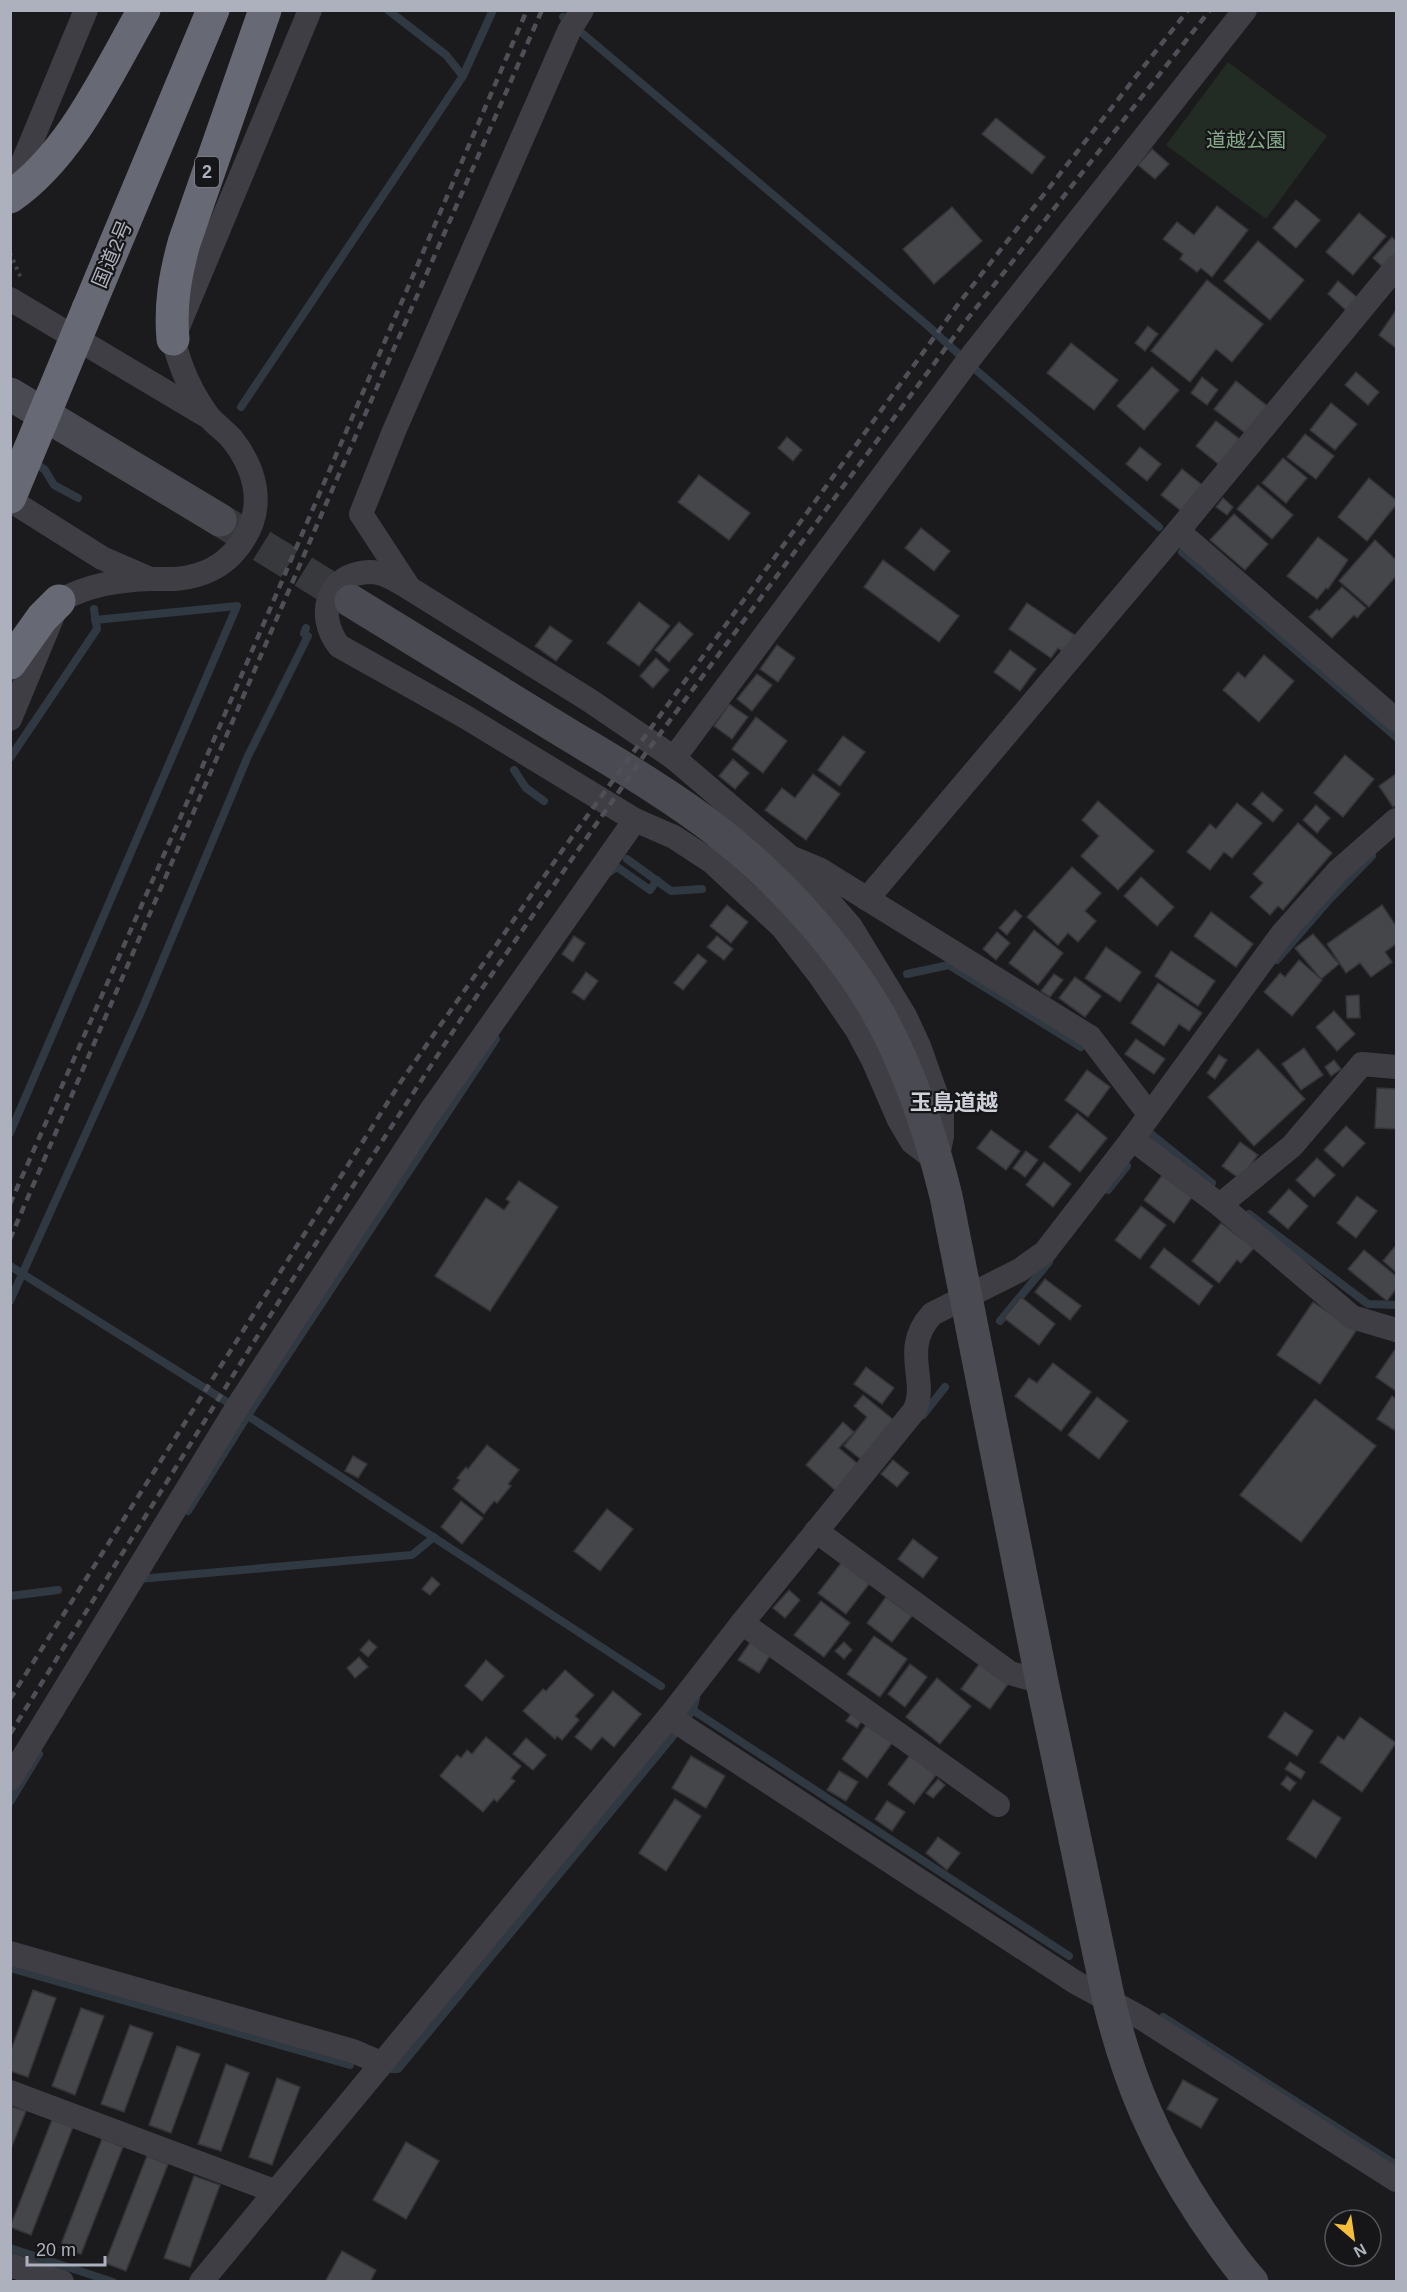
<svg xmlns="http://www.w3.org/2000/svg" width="1407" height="2292" font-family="Helvetica,'Noto Sans JP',sans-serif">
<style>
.green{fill:#222c24}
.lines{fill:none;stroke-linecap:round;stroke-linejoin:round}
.stream{stroke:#303942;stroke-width:8}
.building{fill:#45464a;stroke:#353539;stroke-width:1.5}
.secondary-tunnel{stroke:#38393d;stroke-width:33;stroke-dasharray:33 16;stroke-linecap:butt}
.path{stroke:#424349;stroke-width:4;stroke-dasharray:3 4.5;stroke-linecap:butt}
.street{stroke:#3e3e44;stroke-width:24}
.secondary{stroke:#4a4b52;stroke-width:33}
.highway{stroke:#676a74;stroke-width:33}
.rail{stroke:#4f5057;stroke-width:4.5;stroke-dasharray:8 6;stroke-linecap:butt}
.highway-bridge{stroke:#676a74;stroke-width:33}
.labels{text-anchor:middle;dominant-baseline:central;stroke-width:4.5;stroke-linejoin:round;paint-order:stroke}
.shield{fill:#161618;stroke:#80828c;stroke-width:1.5}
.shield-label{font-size:18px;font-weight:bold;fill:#adb1bd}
.park-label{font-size:20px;fill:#84a888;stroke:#161618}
.street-label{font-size:20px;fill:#adb1bd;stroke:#161618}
.quarter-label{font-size:22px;font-weight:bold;fill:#ced1d9;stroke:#161618}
</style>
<rect width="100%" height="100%" fill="#1b1b1d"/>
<!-- green -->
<path class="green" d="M 1228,62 L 1327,136 L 1266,219 L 1166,145 Z"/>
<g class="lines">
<!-- stream -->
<g class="stream">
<path d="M 388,10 L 446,55 L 463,76"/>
<path d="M 563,17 L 927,325 L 976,370 L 1159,527"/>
<path d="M 241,407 L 463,76 L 493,10"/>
<path d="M 34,462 L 45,470 L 54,485 L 78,498"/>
<path d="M 1182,552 L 1396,737"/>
<path d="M 10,758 L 97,629 L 94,609"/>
<path d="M 514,770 L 526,788 L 544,801"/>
<path d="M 627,859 L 671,891 L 702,889"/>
<path d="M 608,873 L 617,867 L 650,890 L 657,880"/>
<path d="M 1277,960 L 1329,900 L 1372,856"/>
<path d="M 907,974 L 949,965 L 1081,1047"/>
<path d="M 10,1133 L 237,606 L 95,620"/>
<path d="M 1150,1133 L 1212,1183"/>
<path d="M 1108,1190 L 1127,1166"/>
<path d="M 1249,1214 L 1368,1304 L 1396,1305"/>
<path d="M 10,1266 L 235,1407"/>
<path d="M 10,1301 L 143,1007 L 248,756 L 308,636 L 304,634 L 306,628"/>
<path d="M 1000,1321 L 1049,1262"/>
<path d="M 245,1414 L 661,1686"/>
<path d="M 923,1415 L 945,1387"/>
<path d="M 188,1511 L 248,1415 L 496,1039"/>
<path d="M 139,1579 L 412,1555 L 434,1537"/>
<path d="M 10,1596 L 58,1590"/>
<path d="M 691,1709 L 1069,1956"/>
<path d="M 10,1802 L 39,1754"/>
<path d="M 10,1968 L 350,2065"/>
<path d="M 1163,2017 L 1396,2165"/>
<path d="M 391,2069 L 398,2069 L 669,1741 L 693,1710 L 696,1698"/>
<path d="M 10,2248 L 113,2282"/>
</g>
</g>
<!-- building -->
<g class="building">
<path d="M 996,118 L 1045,157 L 1032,174 L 982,134 Z"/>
<path d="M 1152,149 L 1169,164 L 1155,179 L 1138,165 Z"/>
<path d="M 1296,200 L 1320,220 L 1296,248 L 1273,228 Z"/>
<path d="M 1217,206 L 1248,230 L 1212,277 L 1201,268 L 1197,272 L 1180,259 L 1183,254 L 1163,239 L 1177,222 L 1194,235 Z"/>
<path d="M 952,207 L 982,241 L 934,284 L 903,249 Z"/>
<path d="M 1359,213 L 1386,236 L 1353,275 L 1326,252 Z"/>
<path d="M 1392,237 L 1396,241 L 1396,260 L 1387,271 L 1373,258 Z"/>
<path d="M 1258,241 L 1304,280 L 1270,320 L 1224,281 Z"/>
<path d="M 1207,280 L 1263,324 L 1232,362 L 1216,349 L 1190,382 L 1151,351 Z"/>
<path d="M 1338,281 L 1360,300 L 1348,312 L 1328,294 Z"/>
<path d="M 1396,310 L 1396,348 L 1379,335 Z"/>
<path d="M 1148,326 L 1158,334 L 1145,351 L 1135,343 Z"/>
<path d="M 1071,343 L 1118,380 L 1094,410 L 1047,373 Z"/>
<path d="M 1152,367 L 1179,390 L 1144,430 L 1117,406 Z"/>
<path d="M 1356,372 L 1379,392 L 1368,405 L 1345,385 Z"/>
<path d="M 1202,377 L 1218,390 L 1207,405 L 1191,393 Z"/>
<path d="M 1236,381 L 1271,409 L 1249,436 L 1214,409 Z"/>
<path d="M 1331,403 L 1357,424 L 1335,450 L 1310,430 Z"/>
<path d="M 1216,421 L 1242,441 L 1222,467 L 1196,446 Z"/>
<path d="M 1305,434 L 1334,456 L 1316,479 L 1287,457 Z"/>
<path d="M 787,437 L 802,450 L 793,461 L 778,448 Z"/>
<path d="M 1140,447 L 1161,464 L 1147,481 L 1126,464 Z"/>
<path d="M 1283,458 L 1307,478 L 1286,503 L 1262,483 Z"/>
<path d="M 1182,469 L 1206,488 L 1185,514 L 1161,495 Z"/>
<path d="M 699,475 L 750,513 L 729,540 L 678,502 Z"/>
<path d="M 1369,478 L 1396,500 L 1396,505 L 1367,541 L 1338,517 Z"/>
<path d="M 1258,485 L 1293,515 L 1272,539 L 1237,509 Z"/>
<path d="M 1223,498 L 1233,507 L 1227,515 L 1216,507 Z"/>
<path d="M 1234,514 L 1268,544 L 1245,570 L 1210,540 Z"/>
<path d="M 921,528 L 950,551 L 934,571 L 905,548 Z"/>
<path d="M 1318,537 L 1348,560 L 1328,589 L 1326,588 L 1317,599 L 1287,576 Z"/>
<path d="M 1375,540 L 1396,560 L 1396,576 L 1369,607 L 1339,581 Z"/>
<path d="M 883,560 L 959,616 L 939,642 L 864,587 Z"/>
<path d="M 1342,587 L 1366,608 L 1357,618 L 1354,615 L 1332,638 L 1309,617 L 1317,609 L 1319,611 Z"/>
<path d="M 639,602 L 670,626 L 639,666 L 607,643 Z"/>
<path d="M 1027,603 L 1076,636 L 1064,653 L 1058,648 L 1051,658 L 1009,629 Z"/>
<path d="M 679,622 L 693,634 L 669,662 L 655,650 Z"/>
<path d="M 550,626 L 572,641 L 556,661 L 535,646 Z"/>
<path d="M 777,645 L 795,658 L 778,682 L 760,669 Z"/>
<path d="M 1010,650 L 1036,669 L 1020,691 L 994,672 Z"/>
<path d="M 1264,655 L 1294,681 L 1259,722 L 1223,690 L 1238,672 L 1245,678 Z"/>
<path d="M 656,658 L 669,670 L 653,688 L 640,676 Z"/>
<path d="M 757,674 L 772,685 L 752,711 L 737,699 Z"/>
<path d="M 729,704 L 748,717 L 732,739 L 714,726 Z"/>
<path d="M 756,717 L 787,741 L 763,773 L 732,749 Z"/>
<path d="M 843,736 L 865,752 L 840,786 L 818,770 Z"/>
<path d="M 1345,755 L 1374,779 L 1343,817 L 1314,793 Z"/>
<path d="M 733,759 L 749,773 L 735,789 L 719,776 Z"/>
<path d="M 813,774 L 840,794 L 806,840 L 765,810 L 782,788 L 795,798 Z"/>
<path d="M 1396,774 L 1396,805 L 1393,807 L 1379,786 Z"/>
<path d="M 1262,792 L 1283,810 L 1273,822 L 1252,804 Z"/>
<path d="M 1098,801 L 1154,851 L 1118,890 L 1081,856 L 1099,836 L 1082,820 Z"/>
<path d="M 1237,803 L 1262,823 L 1232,858 L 1224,852 L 1210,870 L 1187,852 L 1210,824 L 1216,829 Z"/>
<path d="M 1316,805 L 1330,818 L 1317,833 L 1303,820 Z"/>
<path d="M 1298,823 L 1332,853 L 1283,910 L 1278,906 L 1270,915 L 1250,897 L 1263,883 L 1253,874 Z"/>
<path d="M 1072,867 L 1101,893 L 1085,911 L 1096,921 L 1078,942 L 1068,933 L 1058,945 L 1027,917 Z"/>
<path d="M 1141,877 L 1174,907 L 1157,926 L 1124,896 Z"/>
<path d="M 727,905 L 748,922 L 731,943 L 710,926 Z"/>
<path d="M 1382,905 L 1396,926 L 1396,944 L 1385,952 L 1392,962 L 1371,977 L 1360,963 L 1346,973 L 1327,944 Z"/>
<path d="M 1015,910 L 1022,916 L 1007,935 L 999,928 Z"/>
<path d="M 1211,912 L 1253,944 L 1236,967 L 1194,936 Z"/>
<path d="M 1034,930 L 1063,953 L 1038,985 L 1009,963 Z"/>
<path d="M 997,932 L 1010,943 L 996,960 L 983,949 Z"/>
<path d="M 1313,934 L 1339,964 L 1321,979 L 1295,948 Z"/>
<path d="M 574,936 L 585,943 L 573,962 L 562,954 Z"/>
<path d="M 717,936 L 733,949 L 724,960 L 707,947 Z"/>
<path d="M 1106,947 L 1141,972 L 1120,1002 L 1085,978 Z"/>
<path d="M 1171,951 L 1215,981 L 1198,1006 L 1155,976 Z"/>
<path d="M 698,954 L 707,961 L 683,990 L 674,983 Z"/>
<path d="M 1299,960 L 1322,980 L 1292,1016 L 1264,992 L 1280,973 L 1285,977 Z"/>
<path d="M 586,972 L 598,981 L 584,1000 L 572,992 Z"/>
<path d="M 1054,974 L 1063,980 L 1050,997 L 1041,991 Z"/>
<path d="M 1075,977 L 1101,996 L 1085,1017 L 1059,998 Z"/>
<path d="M 1158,983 L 1202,1013 L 1189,1031 L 1179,1024 L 1164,1046 L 1131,1023 Z"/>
<path d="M 1359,995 L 1360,1018 L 1347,1018 L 1346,996 Z"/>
<path d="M 1334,1011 L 1355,1034 L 1337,1051 L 1316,1027 Z"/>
<path d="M 1136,1039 L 1165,1059 L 1154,1074 L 1125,1054 Z"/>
<path d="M 1304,1048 L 1323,1075 L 1301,1090 L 1282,1064 Z"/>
<path d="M 1258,1049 L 1305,1099 L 1254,1146 L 1208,1097 Z"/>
<path d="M 1219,1055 L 1227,1060 L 1215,1079 L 1207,1073 Z"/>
<path d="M 1334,1060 L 1341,1069 L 1331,1076 L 1325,1067 Z"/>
<path d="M 1087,1070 L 1110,1087 L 1088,1117 L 1065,1100 Z"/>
<path d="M 1377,1088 L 1396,1089 L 1396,1129 L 1375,1128 Z"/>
<path d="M 1077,1113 L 1107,1138 L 1080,1172 L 1049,1147 Z"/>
<path d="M 1346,1126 L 1365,1143 L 1343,1167 L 1324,1150 Z"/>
<path d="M 991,1130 L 1020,1151 L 1006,1170 L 977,1148 Z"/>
<path d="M 1240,1142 L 1258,1155 L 1240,1179 L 1222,1166 Z"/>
<path d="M 1026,1151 L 1038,1160 L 1025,1177 L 1013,1168 Z"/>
<path d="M 1317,1158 L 1335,1175 L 1314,1197 L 1296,1180 Z"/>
<path d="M 1044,1162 L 1071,1184 L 1053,1207 L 1026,1185 Z"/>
<path d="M 1163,1174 L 1193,1196 L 1174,1223 L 1144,1200 Z"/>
<path d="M 519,1181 L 558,1207 L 490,1311 L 435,1276 L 486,1198 L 504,1210 L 510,1202 L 506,1199 Z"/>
<path d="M 1289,1189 L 1308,1206 L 1288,1229 L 1268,1212 Z"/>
<path d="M 1357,1196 L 1377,1211 L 1356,1238 L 1337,1223 Z"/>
<path d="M 1141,1206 L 1166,1225 L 1140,1259 L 1115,1240 Z"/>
<path d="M 1221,1223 L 1254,1248 L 1241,1263 L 1237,1260 L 1219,1283 L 1192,1261 Z"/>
<path d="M 1396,1245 L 1396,1272 L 1383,1261 Z"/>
<path d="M 1164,1248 L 1213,1286 L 1199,1305 L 1150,1267 Z"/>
<path d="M 1364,1250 L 1396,1276 L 1396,1289 L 1387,1301 L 1348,1269 Z"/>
<path d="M 1045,1279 L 1081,1306 L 1070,1320 L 1035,1292 Z"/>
<path d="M 1021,1297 L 1055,1324 L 1039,1345 L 1004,1318 Z"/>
<path d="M 1313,1302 L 1356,1331 L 1320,1384 L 1277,1355 Z"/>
<path d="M 1396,1348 L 1396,1391 L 1376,1377 Z"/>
<path d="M 1053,1363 L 1091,1392 L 1061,1431 L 1015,1396 L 1029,1378 L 1037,1383 Z"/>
<path d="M 866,1367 L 894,1388 L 882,1404 L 854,1384 Z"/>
<path d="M 863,1395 L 895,1421 L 863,1461 L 844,1446 L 867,1417 L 854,1406 Z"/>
<path d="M 1392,1396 L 1396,1399 L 1396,1427 L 1394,1430 L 1377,1419 Z"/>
<path d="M 1097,1397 L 1128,1421 L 1099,1459 L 1068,1435 Z"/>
<path d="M 1315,1399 L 1376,1446 L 1301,1542 L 1240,1495 Z"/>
<path d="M 843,1422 L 854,1432 L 839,1448 L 858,1464 L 836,1491 L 806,1465 Z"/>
<path d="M 487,1445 L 519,1470 L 508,1484 L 511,1486 L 497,1503 L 494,1501 L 484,1514 L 453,1489 L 460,1480 L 457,1478 L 466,1467 L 468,1469 Z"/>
<path d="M 353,1456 L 367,1464 L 358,1478 L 345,1471 Z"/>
<path d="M 893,1460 L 909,1473 L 897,1487 L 881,1474 Z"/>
<path d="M 461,1501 L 483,1518 L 462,1544 L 441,1527 Z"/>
<path d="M 607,1509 L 633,1529 L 600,1571 L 574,1551 Z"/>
<path d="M 913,1539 L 938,1558 L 923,1578 L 898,1559 Z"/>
<path d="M 842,1562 L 870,1583 L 846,1614 L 818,1593 Z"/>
<path d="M 432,1577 L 440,1584 L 430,1595 L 422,1589 Z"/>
<path d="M 789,1590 L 800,1600 L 785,1618 L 773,1608 Z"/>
<path d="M 886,1597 L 912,1616 L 892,1642 L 867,1623 Z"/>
<path d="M 821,1601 L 850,1623 L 824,1657 L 794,1635 Z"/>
<path d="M 874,1636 L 907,1659 L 880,1697 L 847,1674 Z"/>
<path d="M 369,1640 L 377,1647 L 368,1657 L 360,1650 Z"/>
<path d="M 751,1641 L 771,1654 L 759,1673 L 738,1660 Z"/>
<path d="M 844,1642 L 852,1650 L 844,1659 L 835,1651 Z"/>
<path d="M 359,1657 L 368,1667 L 355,1678 L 347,1668 Z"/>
<path d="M 486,1660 L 504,1676 L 482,1701 L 465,1686 Z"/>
<path d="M 982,1660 L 1011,1680 L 990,1709 L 961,1689 Z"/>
<path d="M 910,1664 L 927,1677 L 905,1707 L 888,1694 Z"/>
<path d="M 565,1670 L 594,1695 L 575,1716 L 579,1720 L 562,1740 L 557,1736 L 555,1739 L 523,1711 L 543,1689 L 546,1691 Z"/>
<path d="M 937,1678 L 971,1706 L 940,1744 L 906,1717 Z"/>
<path d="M 613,1691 L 641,1714 L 614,1747 L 602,1737 L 591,1750 L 575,1737 Z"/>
<path d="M 853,1711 L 864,1718 L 857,1728 L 846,1721 Z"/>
<path d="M 1285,1712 L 1313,1731 L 1297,1756 L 1268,1737 Z"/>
<path d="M 1360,1717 L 1396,1743 L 1362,1792 L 1320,1762 L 1338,1736 L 1344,1740 Z"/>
<path d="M 866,1725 L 892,1743 L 867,1778 L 842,1759 Z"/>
<path d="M 486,1737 L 521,1766 L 511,1778 L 515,1781 L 497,1802 L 494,1799 L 483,1812 L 440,1776 L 457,1755 L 461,1758 L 467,1750 L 472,1754 Z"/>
<path d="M 526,1738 L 546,1755 L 533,1770 L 513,1754 Z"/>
<path d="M 910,1755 L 936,1775 L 914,1804 L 888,1784 Z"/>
<path d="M 691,1756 L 725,1776 L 706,1808 L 672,1788 Z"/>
<path d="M 1290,1762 L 1305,1772 L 1301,1779 L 1285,1769 Z"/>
<path d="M 839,1771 L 858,1782 L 846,1801 L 827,1790 Z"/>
<path d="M 1287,1776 L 1296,1783 L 1290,1791 L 1281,1784 Z"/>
<path d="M 938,1779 L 945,1785 L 933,1798 L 926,1793 Z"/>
<path d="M 675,1799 L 701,1816 L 666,1871 L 639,1853 Z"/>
<path d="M 1313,1800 L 1341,1818 L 1316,1858 L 1287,1839 Z"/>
<path d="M 887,1801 L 905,1812 L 892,1831 L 875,1819 Z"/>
<path d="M 938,1837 L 960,1853 L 947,1870 L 926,1853 Z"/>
<path d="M 33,1990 L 56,1998 L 28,2077 L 10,2071 L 10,2053 Z"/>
<path d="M 81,2008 L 104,2016 L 75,2095 L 52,2086 Z"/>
<path d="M 130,2025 L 153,2033 L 124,2112 L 101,2104 Z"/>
<path d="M 177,2046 L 200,2054 L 171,2133 L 149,2125 Z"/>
<path d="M 226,2064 L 249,2073 L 221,2151 L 198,2144 Z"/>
<path d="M 277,2078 L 300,2087 L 272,2165 L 249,2157 Z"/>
<path d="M 1183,2080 L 1218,2099 L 1201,2128 L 1167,2109 Z"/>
<path d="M 10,2106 L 26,2111 L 10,2151 Z"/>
<path d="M 52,2120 L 73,2127 L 31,2235 L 10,2227 Z"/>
<path d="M 102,2139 L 123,2147 L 81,2254 L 60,2247 Z"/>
<path d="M 406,2142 L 439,2161 L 406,2219 L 373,2200 Z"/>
<path d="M 147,2156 L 168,2164 L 126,2271 L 105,2263 Z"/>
<path d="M 194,2176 L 220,2185 L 190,2267 L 164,2258 Z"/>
<path d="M 342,2251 L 376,2270 L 370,2282 L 325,2282 Z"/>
</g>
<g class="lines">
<!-- secondary-tunnel -->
<path class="secondary-tunnel" d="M 220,520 L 351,601"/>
<!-- path -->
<path class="path" d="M 10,253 L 21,278"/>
<!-- street -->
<g class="street">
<path d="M 10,193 L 86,10"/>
<path d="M 10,299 L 205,415"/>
<path d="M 10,500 L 102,558 L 148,578"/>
<path d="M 1178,531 L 1396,720"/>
<path d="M 408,586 L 361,514 L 394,431 L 569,31 L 582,10"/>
<path d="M 10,719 L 59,601 C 88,585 118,580 151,579 C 167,579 181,580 197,575 C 218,569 234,556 245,537 C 265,504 255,468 232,439 C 225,431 216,425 209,417 C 191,393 180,367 173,339 L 310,10"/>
<path d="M 674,758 L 970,358 L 1245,10"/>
<path d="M 790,857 L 851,927 L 905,1016 L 919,1046 L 942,1111 L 942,1136 L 937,1161 L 912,1142 L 899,1120 L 873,1060 L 857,1030 L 820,976 L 782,927 L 712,862 L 674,837 L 635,820 L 464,716 L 339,646 C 315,615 327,573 370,572 C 384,572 397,581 409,588 L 589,700 L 674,758 L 790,857 L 819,869 L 1090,1037 L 1149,1114"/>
<path d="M 867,899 L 1178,531 L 1396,267"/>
<path d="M 1132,1139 L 1220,1205 L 1352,1317 L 1396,1330"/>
<path d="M 1220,1205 L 1292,1146 L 1362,1064 L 1396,1067"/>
<path d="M 816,1531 L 1010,1673 L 1042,1682"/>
<path d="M 742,1623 L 998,1805"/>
<path d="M 669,1717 L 1075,1982 L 1143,2019 L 1396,2180"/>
<path d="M 10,1779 L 241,1401 L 430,1112 L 635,820"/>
<path d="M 10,1953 L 353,2051 L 381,2063"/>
<path d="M 10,2092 L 274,2191"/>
<path d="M 10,2265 L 62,2282"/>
<path d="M 201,2282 L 669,1717 L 742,1623 L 914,1411 C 930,1381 899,1351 932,1314 L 1020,1270 L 1045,1252 L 1130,1142 L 1282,934 L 1338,871 L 1396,820"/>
</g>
<!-- secondary -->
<g class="secondary">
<path d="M 10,394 L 220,520"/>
<path d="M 351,601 C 420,643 488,685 556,727 C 610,760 667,792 717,831 C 778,879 833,939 874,1006 C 908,1064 930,1131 946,1196 L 1042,1682 L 1109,2001 C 1129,2083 1156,2145 1202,2215 C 1218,2238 1233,2261 1252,2282"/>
</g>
<!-- highway -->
<g class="highway">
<path d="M 10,197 C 72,154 107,74 144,10"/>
<path d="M 88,309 L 213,10"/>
<path d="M 173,339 C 170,305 175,276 184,243 L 265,10"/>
<path d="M 10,663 L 42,618 L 59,601"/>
</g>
<!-- rail -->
<g class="rail">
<path d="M 10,1204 L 188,800 L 527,10"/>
<path d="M 10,1239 L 326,504 L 542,10"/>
<path d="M 10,1699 L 400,1083 L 564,848 L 959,303 L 1188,10"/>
<path d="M 10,1734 L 293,1279 L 465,1013 L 645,754 L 965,322 L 1210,10"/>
</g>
<!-- highway-bridge -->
<path class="highway-bridge" d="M 10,497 L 88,309"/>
</g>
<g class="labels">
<!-- shield labels -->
<rect class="shield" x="195" y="157" width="24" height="30" rx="4.5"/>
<g class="shield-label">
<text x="207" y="172">2</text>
</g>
<!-- park labels -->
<g class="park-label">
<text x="1246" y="140">道越公園</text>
</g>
<!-- street labels -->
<g class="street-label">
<text transform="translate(112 254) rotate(-67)">国道2号</text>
</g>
<!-- quarter labels -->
<g class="quarter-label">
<text x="954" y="1102">玉島道越</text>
</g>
</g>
<!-- border -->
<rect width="1407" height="2292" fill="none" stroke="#adb1bd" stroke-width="24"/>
<!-- north arrow -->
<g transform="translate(1353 2238) rotate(151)"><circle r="28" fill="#161618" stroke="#52545a" stroke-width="1.5"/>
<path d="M0-4.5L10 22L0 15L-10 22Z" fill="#f7bf39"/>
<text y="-9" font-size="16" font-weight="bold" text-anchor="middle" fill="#adb1bd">N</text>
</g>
<!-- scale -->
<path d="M27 2256v9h78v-9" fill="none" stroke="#adb1bd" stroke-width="3"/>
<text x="36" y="2256" font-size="18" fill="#adb1bd" stroke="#161618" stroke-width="4.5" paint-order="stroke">20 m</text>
</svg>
